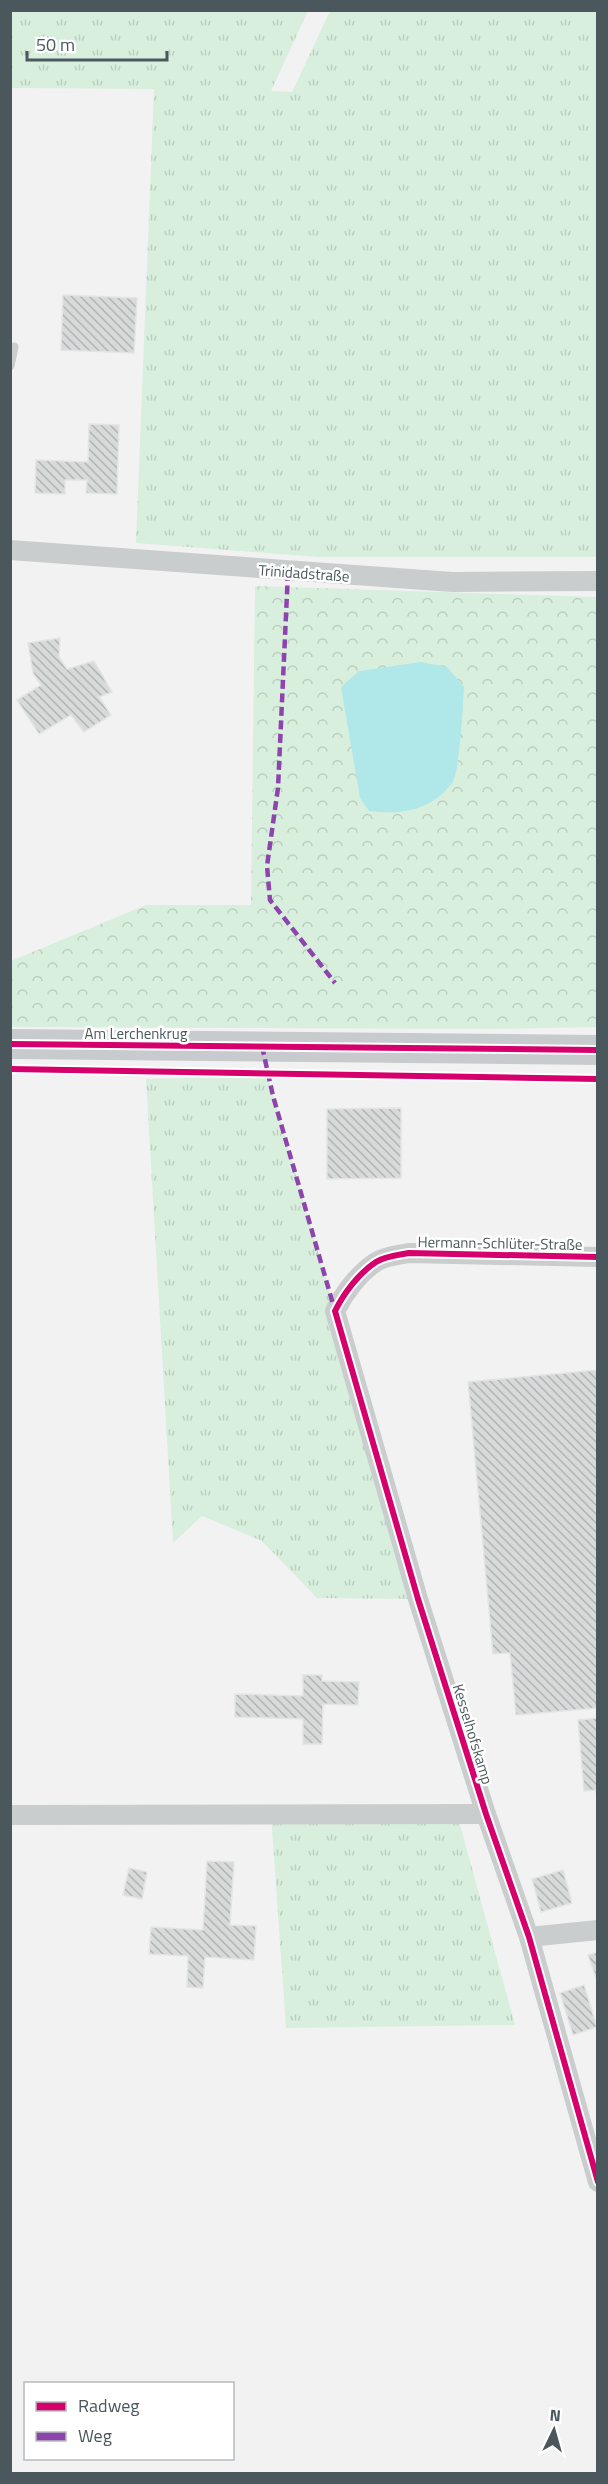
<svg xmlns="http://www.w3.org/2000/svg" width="608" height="2484" font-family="'Titillium Web',sans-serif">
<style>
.grass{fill:url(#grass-tufts)}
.forest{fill:url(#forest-crowns)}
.water{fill:#b0e8ea}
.building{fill:url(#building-back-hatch);stroke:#e3e4e5;stroke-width:1.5}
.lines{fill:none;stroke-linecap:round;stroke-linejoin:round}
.lane{stroke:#cacdcd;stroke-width:9}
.street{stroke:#cacdcd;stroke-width:20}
.primary{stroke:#c8cbcd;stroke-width:30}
.quiet{stroke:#8e44ad;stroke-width:4.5;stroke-dasharray:9 4.5;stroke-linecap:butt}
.cycleway-casing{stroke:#fff;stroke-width:10}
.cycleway{stroke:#d6006c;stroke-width:6}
.labels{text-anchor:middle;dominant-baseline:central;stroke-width:5;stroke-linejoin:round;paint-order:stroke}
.street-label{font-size:15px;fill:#4a585d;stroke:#fff}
</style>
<defs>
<pattern id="grass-tufts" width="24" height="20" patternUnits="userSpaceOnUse" patternTransform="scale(1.5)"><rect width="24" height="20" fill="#d8efdd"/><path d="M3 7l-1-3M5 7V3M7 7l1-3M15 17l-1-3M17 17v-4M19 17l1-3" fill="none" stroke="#bbcfc0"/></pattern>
<pattern id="forest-crowns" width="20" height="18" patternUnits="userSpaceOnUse" patternTransform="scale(1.5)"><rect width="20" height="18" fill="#d8efdd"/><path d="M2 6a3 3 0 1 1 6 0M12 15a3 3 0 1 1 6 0" fill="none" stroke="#bbcfc0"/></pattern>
<pattern id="building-back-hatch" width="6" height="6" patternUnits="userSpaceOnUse" patternTransform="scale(1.5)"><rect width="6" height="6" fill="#d8dada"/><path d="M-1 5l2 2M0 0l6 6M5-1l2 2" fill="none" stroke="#b1b4b4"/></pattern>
</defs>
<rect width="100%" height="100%" fill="#f2f2f2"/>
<!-- grass -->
<g class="grass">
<path d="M 11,10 L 308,11 L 271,91 L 292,92 L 330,11 L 597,11 L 597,557 L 319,557 L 136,543 L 154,89 L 11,88 Z"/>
<path d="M 265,1076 L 270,1084 L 418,1599 L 317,1598 L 262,1541 L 202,1516 L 173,1543 L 146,1079 Z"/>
<path d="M 271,1814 L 457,1814 L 515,2025 L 286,2028 Z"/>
</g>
<!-- forest -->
<path class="forest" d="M 255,586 L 597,597 L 597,1027 L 493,1029 L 11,1027 L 11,961 L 146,905 L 251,905 Z"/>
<!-- water -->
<path class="water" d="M 421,662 L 447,667 L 464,687 C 463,703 460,773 452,783 C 431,811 401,815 369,811 L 360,798 L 341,687 L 359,671 Z"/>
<!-- building -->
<g class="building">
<path d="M 63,295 L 137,298 L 134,353 L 61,350 Z"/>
<path d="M 89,424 L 119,425 L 117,494 L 86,493 L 87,480 L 65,480 L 65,494 L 35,493 L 36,460 L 88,462 Z"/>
<path d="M 60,638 L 59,657 L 67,669 L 94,661 L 112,692 L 99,697 L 111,715 L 84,732 L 71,715 L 39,734 L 17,700 L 41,685 L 33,673 L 28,643 Z"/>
<path d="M 401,1108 L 401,1178 L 327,1179 L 327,1109 Z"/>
<path d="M 598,1370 L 598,1708 L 516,1715 L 510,1653 L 493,1654 L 468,1382 Z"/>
<path d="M 303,1675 L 322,1675 L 322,1681 L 359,1682 L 358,1705 L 323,1704 L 322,1744 L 303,1744 L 303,1719 L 235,1717 L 235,1694 L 303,1696 Z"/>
<path d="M 598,1718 L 598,1806 L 596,1790 L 584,1791 L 578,1720 Z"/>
<path d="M 207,1861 L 234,1862 L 230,1925 L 256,1926 L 254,1960 L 205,1957 L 203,1988 L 187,1987 L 188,1956 L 149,1954 L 151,1927 L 203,1930 Z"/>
<path d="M 129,1868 L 147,1872 L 142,1899 L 123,1895 Z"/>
<path d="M 563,1870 L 572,1903 L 541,1912 L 532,1879 Z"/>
<path d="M 598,1952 L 598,1981 L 597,1981 L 588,1955 Z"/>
<path d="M 584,1985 L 597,2027 L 573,2035 L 560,1993 Z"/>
</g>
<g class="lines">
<!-- lane -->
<path class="lane" d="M 10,366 L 14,347"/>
<!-- street -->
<g class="street">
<path d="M 10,550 L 452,582 L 598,581"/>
<path d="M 598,1257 L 409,1253 C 399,1255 385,1256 376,1262 C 359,1273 344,1293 335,1311 L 418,1599 L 486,1814 L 529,1937 L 598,2182"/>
<path d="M 10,1815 L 486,1814"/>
<path d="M 529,1937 L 598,1930"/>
</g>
<!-- primary -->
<path class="primary" d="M 10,1044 L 598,1050"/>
<!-- quiet -->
<g class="quiet">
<path d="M 288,572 L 278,788 L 267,866 L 270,900 L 335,983"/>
<path d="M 262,1046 L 273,1096 L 335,1311"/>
</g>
<!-- cycleway casing -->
<g class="cycleway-casing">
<g id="cycleway">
<path d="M 10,1044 L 598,1050"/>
<path d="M 10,1069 L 598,1079"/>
<path d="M 598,1257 L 409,1253 C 399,1255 385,1256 376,1262 C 359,1273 344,1293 335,1311 L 418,1599 L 486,1814 L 529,1937 L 598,2182"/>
</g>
</g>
<!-- cycleway -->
<use href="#cycleway" class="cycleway"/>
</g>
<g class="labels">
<!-- street labels -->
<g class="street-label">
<text transform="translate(304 573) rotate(4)">Trinidadstraße</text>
<text x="136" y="1033">Am Lerchenkrug</text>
<text transform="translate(500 1243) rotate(1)">Hermann-Schlüter-Straße</text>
<text transform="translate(473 1734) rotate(73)">Kesselhofskamp</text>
</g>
</g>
<!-- border -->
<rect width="608" height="2484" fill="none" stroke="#4a585d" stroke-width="24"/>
<!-- legend -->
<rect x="24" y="2382" width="210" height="78" fill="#ffffff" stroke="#b7bcbe" stroke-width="1.5"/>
<rect x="36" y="2402" width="30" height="9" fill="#d6006c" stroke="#b7bcbe" stroke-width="1.5"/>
<text x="78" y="2412" font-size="18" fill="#4a585d">Radweg</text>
<rect x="36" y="2432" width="30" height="9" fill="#8e44ad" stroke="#b7bcbe" stroke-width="1.5"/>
<text x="78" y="2442" font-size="18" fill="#4a585d">Weg</text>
<!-- north arrow -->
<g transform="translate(554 2430) rotate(5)" stroke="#ffffff" stroke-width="4.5" paint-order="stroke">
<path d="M0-4.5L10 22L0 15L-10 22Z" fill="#4a585d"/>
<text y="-9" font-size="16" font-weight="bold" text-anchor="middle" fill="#4a585d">N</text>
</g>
<!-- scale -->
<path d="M27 51v9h140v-9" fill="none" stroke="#4a585d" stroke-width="3"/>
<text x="36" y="51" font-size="18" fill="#4a585d" stroke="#ffffff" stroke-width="4.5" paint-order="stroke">50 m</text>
</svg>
